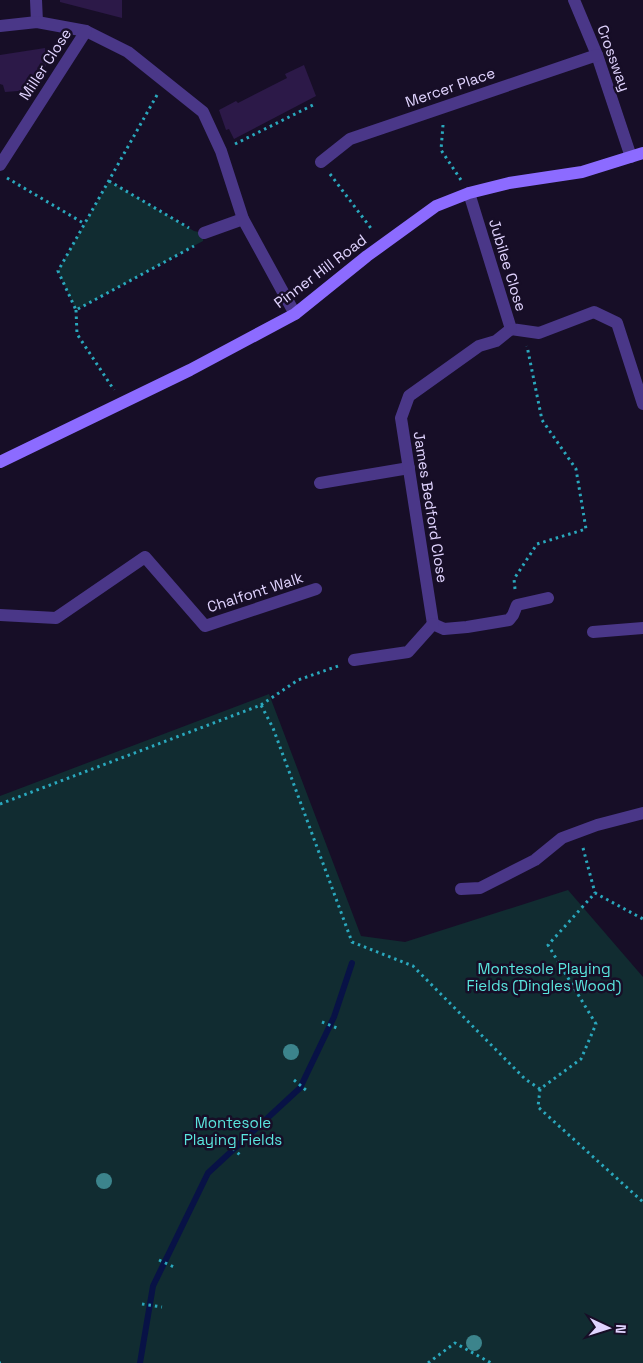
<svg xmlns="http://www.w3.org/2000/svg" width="643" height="1363" font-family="'Space Grotesk',sans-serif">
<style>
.green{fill:#112c31}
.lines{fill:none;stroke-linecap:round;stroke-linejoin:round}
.stream{stroke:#081246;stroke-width:6}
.building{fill:#2c1948}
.path{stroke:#2aa8bd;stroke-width:3;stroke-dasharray:2.5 4;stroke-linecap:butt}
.lane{stroke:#4a3788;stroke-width:12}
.street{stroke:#4a3788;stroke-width:12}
.secondary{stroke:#8c6bff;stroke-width:12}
.tree{fill:#3c848c}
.labels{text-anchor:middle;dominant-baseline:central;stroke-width:5;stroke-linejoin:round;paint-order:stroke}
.street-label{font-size:15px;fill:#e1d4ff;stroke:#170e27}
.park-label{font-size:15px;fill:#5ae5de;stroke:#170e27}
</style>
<rect width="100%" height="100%" fill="#170e27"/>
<!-- green -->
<g class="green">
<path d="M 109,181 L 194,231 L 204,233 L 203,241 L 76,310 L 58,271 Z"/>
<path d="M 269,694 L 361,936 L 405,942 L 568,890 L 643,977 L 643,1363 L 0,1363 L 0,796 Z"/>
</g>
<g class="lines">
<!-- stream -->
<path class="stream" d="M 140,1363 L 153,1286 L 208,1173 L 300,1088 L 334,1017 L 352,963"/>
</g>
<!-- building -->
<g class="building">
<path d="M 60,0 L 122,0 L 122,18 L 60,2 Z"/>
<path d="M 45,48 L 47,64 L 31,90 L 5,92 L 3,85 L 0,84 L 0,55 Z"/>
<path d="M 304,65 L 316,96 L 234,139 L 229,129 L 226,130 L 219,110 L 236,101 L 238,103 L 287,78 L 285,74 Z"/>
</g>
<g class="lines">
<!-- path -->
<g class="path">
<path d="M 157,95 L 58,271 L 76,310 L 194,246"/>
<path d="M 443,125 L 441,150 L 461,180"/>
<path d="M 235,144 L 315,104"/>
<path d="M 330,174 L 373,231"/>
<path d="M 7,178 L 85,224"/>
<path d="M 109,181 L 189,228"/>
<path d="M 76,310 L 77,334 L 114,390"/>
<path d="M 515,589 L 514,579 L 537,544 L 586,529 L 576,469 L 542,420 L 527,346"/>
<path d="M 261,705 L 298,680 L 341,665"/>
<path d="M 0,804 L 261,705 L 273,728 L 352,942 L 413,966 L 525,1079 L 540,1089 L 581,1059 L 596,1024 L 548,945 L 595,893 L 643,919"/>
<path d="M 583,848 L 595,893"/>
<path d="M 322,1022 L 337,1028"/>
<path d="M 294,1080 L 307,1091"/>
<path d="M 540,1089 L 538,1107 L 643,1202"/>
<path d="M 228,1144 L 240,1155"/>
<path d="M 159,1260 L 174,1267"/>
<path d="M 142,1304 L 162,1307"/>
<path d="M 0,1363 L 1,1363"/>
<path d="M 428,1363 L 455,1343 L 491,1363"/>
</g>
<!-- lane -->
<g class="lane">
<path d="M 204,233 L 243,219"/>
<path d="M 320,483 L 409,468"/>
</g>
<!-- street -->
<g class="street">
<path d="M 36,0 L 37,22"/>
<path d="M 574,0 L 597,55 L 631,157"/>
<path d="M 0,26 L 37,22 L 86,31 L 128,52 L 203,112 L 221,151 L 243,219 L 295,314"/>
<path d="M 321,162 L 350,139 L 597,55"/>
<path d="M 0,165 L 86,31"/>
<path d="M 469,193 L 511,329 L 539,333 L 594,312 L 617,323 L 643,404"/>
<path d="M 0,615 L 56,618 L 145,557 L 205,626 L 316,589"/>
<path d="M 433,624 L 401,418 L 409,396 L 479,346 L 496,341 L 511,329"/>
<path d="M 433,624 L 444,629 L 467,627 L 509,620 L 513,615 L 517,605 L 548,598"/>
<path d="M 593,632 L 643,628"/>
<path d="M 354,660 L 408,652 L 433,624"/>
<path d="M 461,889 L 480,888 L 535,860 L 562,838 L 597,825 L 643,813"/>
</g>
<!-- secondary -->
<path class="secondary" d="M 0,462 L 190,370 L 295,314 L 367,256 L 436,206 L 469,193 L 509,183 L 582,172 L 643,153"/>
</g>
<!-- trees -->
<g class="tree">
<circle cx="291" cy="1052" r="8"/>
<circle cx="104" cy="1181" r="8"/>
<circle cx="474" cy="1343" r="8"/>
</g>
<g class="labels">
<!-- street labels -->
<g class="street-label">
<text transform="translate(614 58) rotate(70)">Crossway</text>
<text transform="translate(45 64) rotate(-57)">Miller Close</text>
<text transform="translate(450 87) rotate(-19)">Mercer Place</text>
<text transform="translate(508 265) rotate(73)">Jubilee Close</text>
<text transform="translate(320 271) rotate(-37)">Pinner Hill Road</text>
<text transform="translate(431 507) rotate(81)">James Bedford Close</text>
<text transform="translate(255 592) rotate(-18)">Chalfont Walk</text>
</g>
<!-- park labels -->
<g class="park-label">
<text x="544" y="968">Montesole Playing<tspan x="544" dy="17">Fields (Dingles Wood)</tspan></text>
<text x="233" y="1122">Montesole<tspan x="233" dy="17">Playing Fields</tspan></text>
</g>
</g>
<!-- north arrow -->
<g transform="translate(608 1328) rotate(94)" stroke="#170e27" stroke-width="4" paint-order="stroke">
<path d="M0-4L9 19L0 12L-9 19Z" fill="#e1d4ff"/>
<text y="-8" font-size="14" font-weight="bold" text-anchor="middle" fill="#e1d4ff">N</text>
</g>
</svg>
